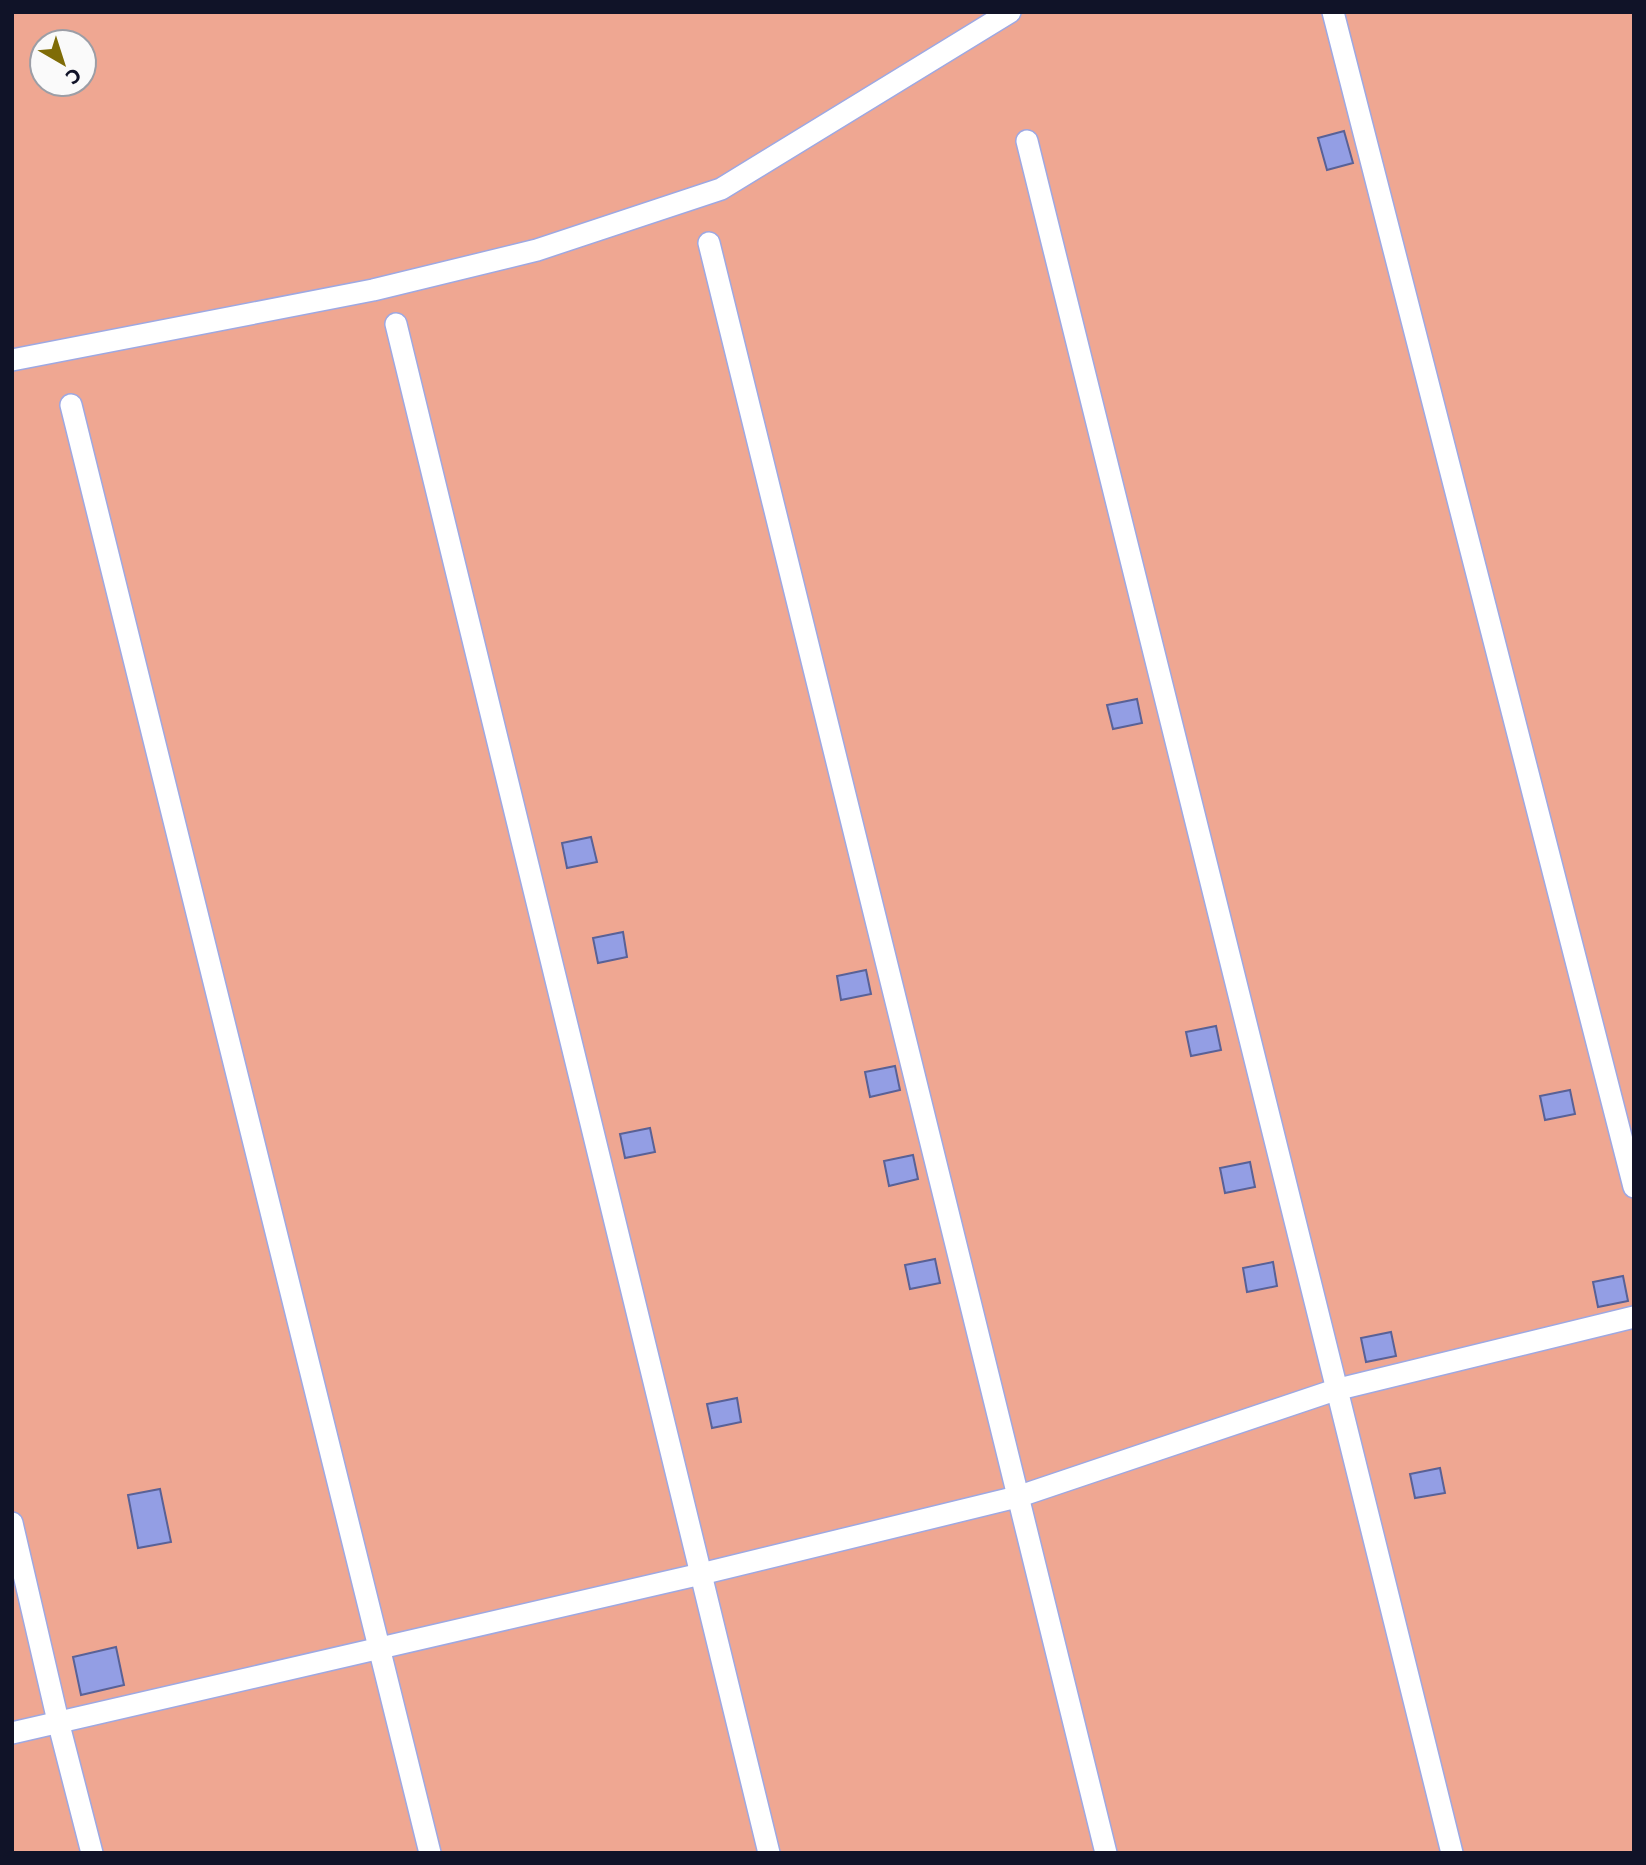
<svg xmlns="http://www.w3.org/2000/svg" width="1646" height="1865" font-family="Commissioner,sans-serif">
<style>
.green{fill:#efa792;fill-rule:evenodd}
.building{fill:#939ee4;stroke:#596196;stroke-width:2}
.lines{fill:none;stroke-linecap:round;stroke-linejoin:round}
.lane-casing{stroke:#9ea8e2;stroke-width:24}
.lane{stroke:#fff;stroke-width:21}
</style>
<rect width="100%" height="100%" fill="#d0d7fc"/>
<!-- green -->
<path class="green" d="M 12,12 L 1634,12 L 1634,1853 L 12,1853 ZM 42,42 L 84,42 L 84,84 L 42,84 Z"/>
<!-- building -->
<g class="building">
<path d="M 1344,131 L 1353,163 L 1327,170 L 1318,138 Z"/>
<path d="M 1137,699 L 1142,723 L 1113,729 L 1107,705 Z"/>
<path d="M 591,837 L 597,862 L 567,868 L 562,843 Z"/>
<path d="M 623,932 L 627,957 L 598,963 L 593,938 Z"/>
<path d="M 866,970 L 871,994 L 841,1000 L 837,976 Z"/>
<path d="M 1216,1026 L 1221,1050 L 1191,1056 L 1186,1032 Z"/>
<path d="M 895,1066 L 900,1090 L 870,1097 L 865,1072 Z"/>
<path d="M 1570,1090 L 1575,1114 L 1545,1120 L 1540,1096 Z"/>
<path d="M 650,1128 L 655,1152 L 625,1158 L 620,1134 Z"/>
<path d="M 913,1155 L 918,1179 L 889,1186 L 884,1161 Z"/>
<path d="M 1250,1162 L 1255,1187 L 1225,1193 L 1220,1168 Z"/>
<path d="M 935,1259 L 940,1283 L 910,1289 L 905,1265 Z"/>
<path d="M 1273,1262 L 1277,1286 L 1247,1292 L 1243,1268 Z"/>
<path d="M 1623,1276 L 1628,1301 L 1598,1307 L 1593,1282 Z"/>
<path d="M 1391,1332 L 1396,1356 L 1366,1362 L 1361,1338 Z"/>
<path d="M 737,1398 L 741,1422 L 712,1428 L 707,1404 Z"/>
<path d="M 1440,1468 L 1445,1493 L 1415,1498 L 1410,1474 Z"/>
<path d="M 160,1489 L 171,1542 L 138,1548 L 128,1495 Z"/>
<path d="M 116,1647 L 124,1685 L 81,1695 L 73,1657 Z"/>
</g>
<g class="lines">
<!-- lane casing -->
<g class="lane-casing">
<g id="lane">
<path d="M 1333,12 L 1634,1187"/>
<path d="M 1027,141 L 1452,1853"/>
<path d="M 709,243 L 1106,1853"/>
<path d="M 396,324 L 769,1853"/>
<path d="M 12,360 L 373,290 L 537,250 L 721,189 L 1010,12"/>
<path d="M 71,405 L 430,1853"/>
<path d="M 12,1523 L 58,1721 L 92,1853"/>
<path d="M 12,1733 L 701,1574 L 1017,1497 L 1335,1390 L 1634,1317"/>
</g>
</g>
<!-- lane -->
<use href="#lane" class="lane"/>
</g>
<!-- border -->
<rect width="1646" height="1865" fill="none" stroke="#101328" stroke-width="28"/>
<!-- north arrow -->
<g transform="translate(63 63) rotate(141)"><circle r="33" fill="#fafafa" stroke="#9c9ea6" stroke-width="2"/>
<path d="M0-5L12 26L0 18L-12 26Z" fill="#7f6c07"/>
<text y="-10" font-size="19" font-weight="bold" text-anchor="middle" fill="#101328">С</text>
</g>
</svg>
